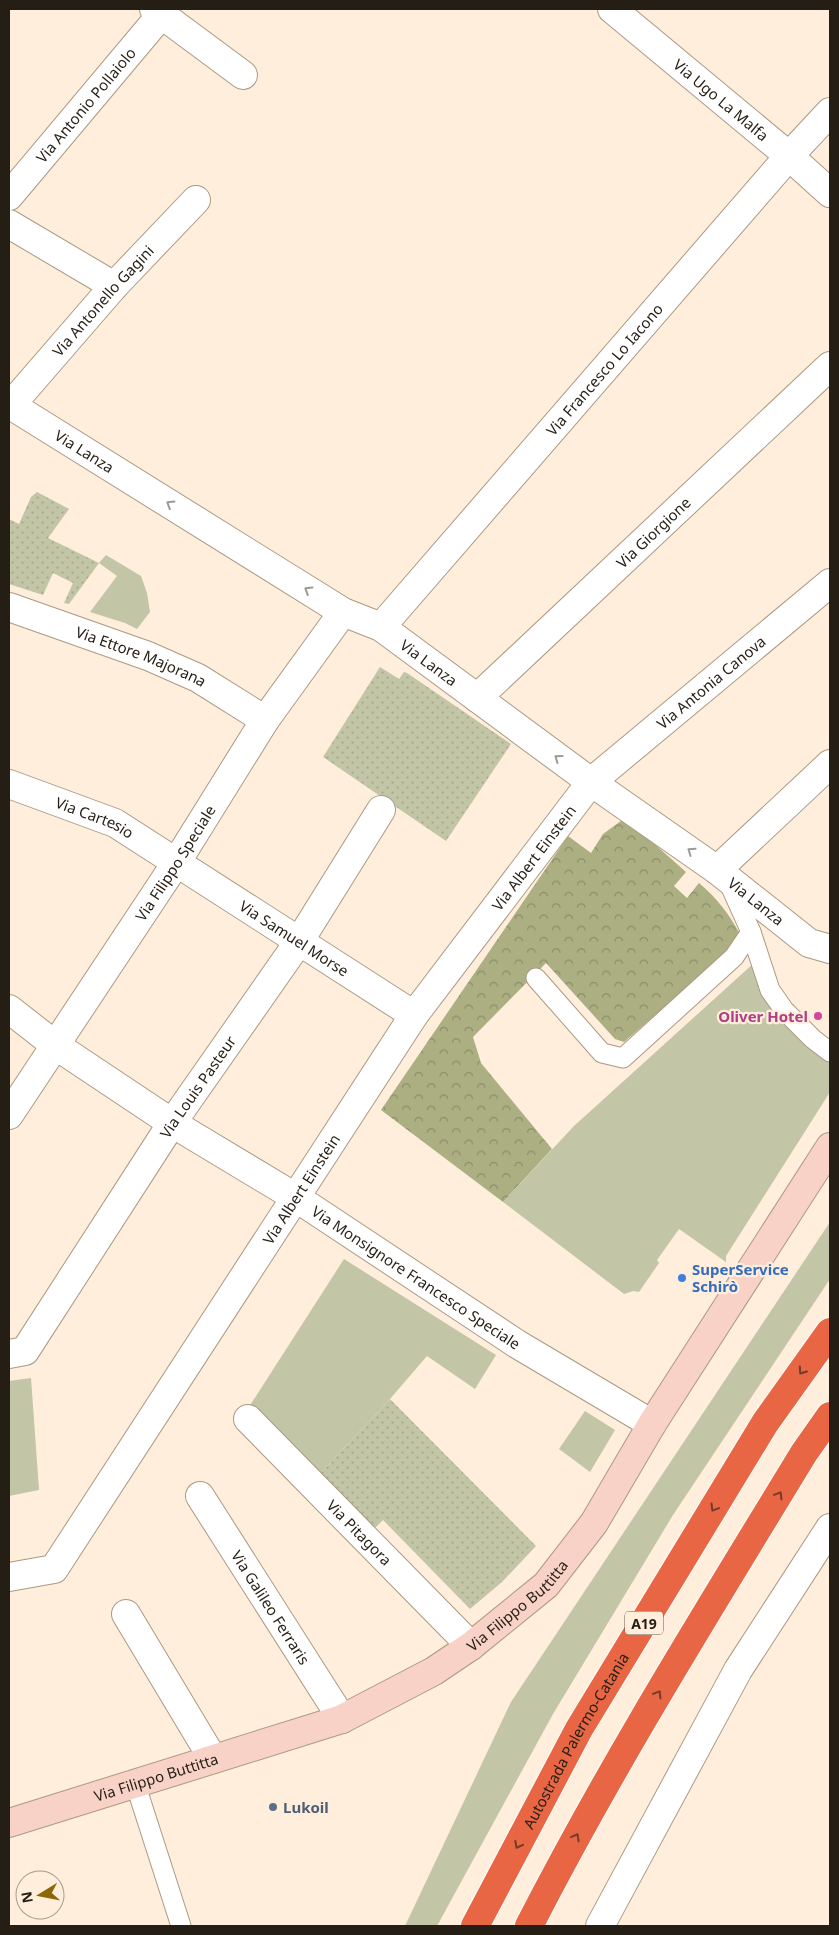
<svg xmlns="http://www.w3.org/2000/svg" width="839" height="1935" font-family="'Noto Sans',sans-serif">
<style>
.grass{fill:#c3c5a7}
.forest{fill:url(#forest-crowns)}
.garden{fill:url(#garden-dots)}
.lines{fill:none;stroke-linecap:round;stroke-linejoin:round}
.lane-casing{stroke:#ac9983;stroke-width:21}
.street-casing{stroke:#ac9983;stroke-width:30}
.secondary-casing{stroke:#ac9983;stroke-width:30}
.highway-casing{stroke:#fff;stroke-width:30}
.lane{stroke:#fff;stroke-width:19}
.street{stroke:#fff;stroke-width:28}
.secondary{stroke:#f8d1c7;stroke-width:28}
.highway{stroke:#e86644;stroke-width:28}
.oneway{stroke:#9d9a96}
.oneway2{stroke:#733b28}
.hotel-dot{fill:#d1479c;stroke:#feeedb;stroke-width:2}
.shop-dot{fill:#3f7fe0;stroke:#feeedb;stroke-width:2}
.service-dot{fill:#5c6f8a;stroke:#feeedb;stroke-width:2}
.labels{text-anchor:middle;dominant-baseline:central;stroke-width:4.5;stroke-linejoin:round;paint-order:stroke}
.shield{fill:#feeedb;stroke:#665c50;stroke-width:1}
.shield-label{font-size:14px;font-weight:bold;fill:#251e15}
.street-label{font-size:15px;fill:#251e15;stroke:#feeedb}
.hotel-label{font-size:15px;font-weight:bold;fill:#b23c85;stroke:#feeedb;text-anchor:end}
.shop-label{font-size:15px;font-weight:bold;fill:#366cbe;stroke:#feeedb;text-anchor:start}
.service-label{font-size:15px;font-weight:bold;fill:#4e5e75;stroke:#feeedb;text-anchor:start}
</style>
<defs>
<pattern id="forest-crowns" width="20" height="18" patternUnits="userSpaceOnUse" patternTransform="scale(1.25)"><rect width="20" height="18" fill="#abaf81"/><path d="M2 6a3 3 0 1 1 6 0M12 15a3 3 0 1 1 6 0" fill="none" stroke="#8b8e68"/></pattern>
<pattern id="garden-dots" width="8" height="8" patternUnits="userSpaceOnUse" patternTransform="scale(1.25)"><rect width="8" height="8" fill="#c3c5a7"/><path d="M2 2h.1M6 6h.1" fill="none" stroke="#a7a98f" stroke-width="1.8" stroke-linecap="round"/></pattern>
</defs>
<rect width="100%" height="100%" fill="#feeedb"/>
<!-- grass -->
<g class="grass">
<path d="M 106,555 L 141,576 L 147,593 L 150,612 L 137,629 L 125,623 L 90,612 L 117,576 L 99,563 Z"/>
<path d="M 754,963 L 768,1004 L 787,1026 L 830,1058 L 830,1092 L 726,1256 L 726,1262 L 679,1229 L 657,1260 L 659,1263 L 639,1292 L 633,1291 L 624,1294 L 503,1202 L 574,1126 Z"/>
<path d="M 830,1222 L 830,1279 L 673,1515 L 553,1714 L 437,1926 L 405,1926 L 511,1702 Z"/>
<path d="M 344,1259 L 496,1355 L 475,1389 L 427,1356 L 390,1399 L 316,1478 L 249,1407 Z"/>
<path d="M 31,1378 L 39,1490 L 9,1496 L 9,1381 Z"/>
<path d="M 585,1411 L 615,1430 L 590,1472 L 559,1449 Z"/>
</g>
<!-- forest -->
<path class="forest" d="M 625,818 L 686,872 L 674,886 L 687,898 L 699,883 C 717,898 729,914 740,934 L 729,951 L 624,1042 L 615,1039 L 546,963 L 473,1037 L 481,1063 L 552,1149 L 503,1202 L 381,1110 L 568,836 L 591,853 L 603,834 Z"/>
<!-- garden -->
<g class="garden">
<path d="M 37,492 L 69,509 L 48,538 L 99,563 L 69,604 L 64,603 L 73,583 L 53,573 L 43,595 L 9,584 L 9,519 L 19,524 L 31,497 Z"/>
<path d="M 380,667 L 399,679 L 404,672 L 407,673 L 511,744 L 446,841 L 323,757 Z"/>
<path d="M 390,1399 L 536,1546 L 502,1582 L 470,1609 L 383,1520 L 370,1533 L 316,1478 Z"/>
</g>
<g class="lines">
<!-- lane casing -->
<g class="lane-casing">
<g id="lane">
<path d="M 729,883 L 751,932 L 770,990 L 784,1010 L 813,1039 L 830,1052"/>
<path d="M 536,978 L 602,1053 L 623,1058 L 734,957 L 751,932"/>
<path d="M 135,1783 L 181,1926"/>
</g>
</g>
<!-- street casing -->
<g class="street-casing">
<g id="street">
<path d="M 154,9 L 243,75"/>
<path id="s1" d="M 612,9 L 789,156 L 830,193"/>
<path id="s2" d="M 9,196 L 161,15"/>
<path d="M 9,224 L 114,286"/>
<path id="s3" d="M 9,404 L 343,612 L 381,627 L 591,782 L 717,870 L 809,943 L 830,949"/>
<path id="s4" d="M 11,405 L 114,286 L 196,200"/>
<path id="s5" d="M 9,607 L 148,656 L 198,678 L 265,720"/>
<path id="s6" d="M 381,627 L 789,156 L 830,112"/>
<path id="s7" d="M 477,698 L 830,366"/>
<path id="s8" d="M 9,784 L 115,823 L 414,1015"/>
<path d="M 717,870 L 830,764"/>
<path id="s9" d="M 9,1009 L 55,1045 L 172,1123 L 295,1197 L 517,1344 L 652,1424"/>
<path id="s10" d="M 9,1115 L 176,863 L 265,720 L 343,612"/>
<path id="s11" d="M 9,1354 L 25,1351 L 172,1123 L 300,940 L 381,810"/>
<path id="s12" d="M 248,1419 L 471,1646"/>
<path id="s13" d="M 200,1496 L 342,1719"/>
<path id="s14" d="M 9,1577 L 54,1569 L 414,1015 L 591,782 L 830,583"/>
<path d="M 126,1614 L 213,1759"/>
<path d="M 600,1926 L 738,1670 L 830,1528"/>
</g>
</g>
<!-- secondary casing -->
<g class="secondary-casing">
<g id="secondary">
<path id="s15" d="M 9,1823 L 342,1719 L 434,1671 L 471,1646 L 546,1585 L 594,1523 L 652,1424 L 830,1147"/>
</g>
</g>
<!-- highway casing -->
<g class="highway-casing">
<g id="highway">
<path id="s16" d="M 475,1926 L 579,1729 L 765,1423 L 830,1332"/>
<path d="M 529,1926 C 612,1764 709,1609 804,1453 L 830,1416"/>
</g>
</g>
<!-- lane -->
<use href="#lane" class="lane"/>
<!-- street -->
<use href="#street" class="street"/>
<!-- secondary -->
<use href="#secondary" class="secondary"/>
<!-- highway -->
<use href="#highway" class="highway"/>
</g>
<!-- one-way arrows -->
<defs><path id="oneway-chevron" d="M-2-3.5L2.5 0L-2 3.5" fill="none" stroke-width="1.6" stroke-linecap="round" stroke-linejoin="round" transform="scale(1.25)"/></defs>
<g class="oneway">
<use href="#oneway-chevron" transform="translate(170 504) rotate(-148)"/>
<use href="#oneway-chevron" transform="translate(308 590) rotate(-148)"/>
<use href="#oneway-chevron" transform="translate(558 758) rotate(-144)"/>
<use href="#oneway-chevron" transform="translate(691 851) rotate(-145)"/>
</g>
<g class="oneway2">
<use href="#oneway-chevron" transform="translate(802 1371) rotate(125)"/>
<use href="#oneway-chevron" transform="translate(779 1495) rotate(-59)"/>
<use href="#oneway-chevron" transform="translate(714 1508) rotate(121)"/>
<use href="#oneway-chevron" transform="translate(658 1694) rotate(-59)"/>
<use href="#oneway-chevron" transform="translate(576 1837) rotate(-61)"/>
<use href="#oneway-chevron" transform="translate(518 1845) rotate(118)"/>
</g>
<!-- markers -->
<circle class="hotel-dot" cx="818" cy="1016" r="5"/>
<circle class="shop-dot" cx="682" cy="1278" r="5"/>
<circle class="service-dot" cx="273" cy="1807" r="5"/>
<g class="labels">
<!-- shield labels -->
<rect class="shield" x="625" y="1611.5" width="38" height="23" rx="4"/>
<g class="shield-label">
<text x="644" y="1623">A19</text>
</g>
<!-- street labels -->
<g class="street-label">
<text stroke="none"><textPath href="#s1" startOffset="142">Via Ugo La Malfa</textPath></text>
<text stroke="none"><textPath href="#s2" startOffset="119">Via Antonio Pollaiolo</textPath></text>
<text stroke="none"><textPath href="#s4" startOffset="139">Via Antonello Gagini</textPath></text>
<text stroke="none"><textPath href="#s6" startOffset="341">Via Francesco Lo Iacono</textPath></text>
<text stroke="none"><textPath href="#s3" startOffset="89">Via Lanza</textPath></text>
<text stroke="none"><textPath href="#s7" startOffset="242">Via Giorgione</textPath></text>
<text stroke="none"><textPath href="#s5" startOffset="141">Via Ettore Majorana</textPath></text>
<text stroke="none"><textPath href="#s3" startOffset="494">Via Lanza</textPath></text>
<text stroke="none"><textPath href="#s14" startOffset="1155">Via Antonia Canova</textPath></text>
<text stroke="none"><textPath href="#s8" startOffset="92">Via Cartesio</textPath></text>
<text stroke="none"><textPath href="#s14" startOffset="904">Via Albert Einstein</textPath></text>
<text stroke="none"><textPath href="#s10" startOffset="302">Via Filippo Speciale</textPath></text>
<text stroke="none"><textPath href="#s3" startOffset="899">Via Lanza</textPath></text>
<text stroke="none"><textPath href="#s8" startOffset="326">Via Samuel Morse</textPath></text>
<text stroke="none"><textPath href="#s11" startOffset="332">Via Louis Pasteur</textPath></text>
<text stroke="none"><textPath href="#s14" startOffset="499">Via Albert Einstein</textPath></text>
<text stroke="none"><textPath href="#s9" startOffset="488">Via Monsignore Francesco Speciale</textPath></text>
<text stroke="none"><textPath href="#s12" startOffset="159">Via Pitagora</textPath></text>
<text stroke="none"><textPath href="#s15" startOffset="559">Via Filippo Buttitta</textPath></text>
<text stroke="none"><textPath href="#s13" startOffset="132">Via Galileo Ferraris</textPath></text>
<text stroke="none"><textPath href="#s16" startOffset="211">Autostrada Palermo-Catania</textPath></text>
<text stroke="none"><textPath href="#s15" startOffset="154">Via Filippo Buttitta</textPath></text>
</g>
<!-- hotel labels -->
<g class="hotel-label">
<text x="808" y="1016">Oliver Hotel</text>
</g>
<!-- shop labels -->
<g class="shop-label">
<text x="692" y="1269">SuperService<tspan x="692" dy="17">Schirò</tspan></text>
</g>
<!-- service labels -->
<g class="service-label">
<text x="283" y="1807">Lukoil</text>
</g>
</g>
<!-- border -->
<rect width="839" height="1935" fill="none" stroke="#251e15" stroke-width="20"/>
<!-- north arrow -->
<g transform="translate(40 1895) rotate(260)"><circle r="24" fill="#feeedb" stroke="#a79b8c"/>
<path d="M0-4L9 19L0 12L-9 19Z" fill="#8c6708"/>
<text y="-8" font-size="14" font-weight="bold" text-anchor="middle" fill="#251e15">N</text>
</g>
</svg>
